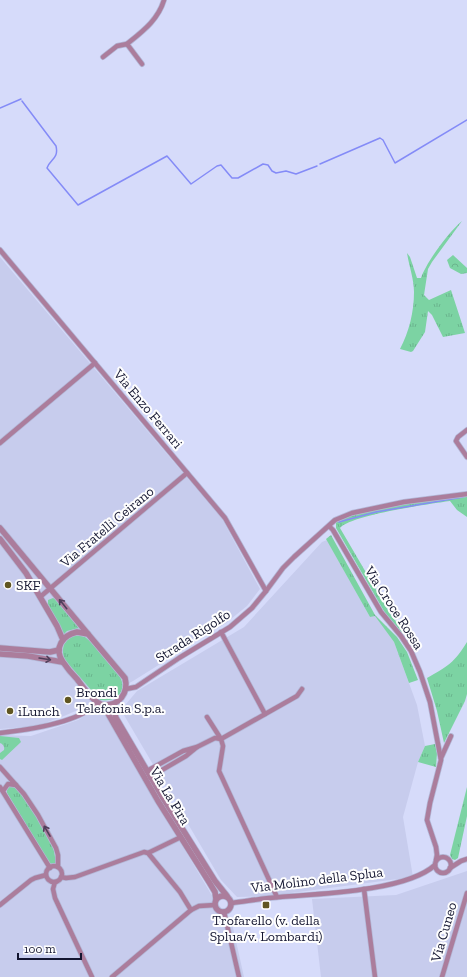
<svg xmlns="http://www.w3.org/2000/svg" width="467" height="977" font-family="'Zilla Slab',serif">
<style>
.built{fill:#c7cced}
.grass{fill:url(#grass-tufts)}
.forest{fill:url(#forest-crowns)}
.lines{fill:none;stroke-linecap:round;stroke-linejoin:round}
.stream{stroke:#848bf7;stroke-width:1.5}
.minor-casing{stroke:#b3b7d6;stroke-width:6}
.tertiary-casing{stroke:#b3b7d6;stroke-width:7}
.minor{stroke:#ab7d9c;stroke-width:4.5}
.tertiary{stroke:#ab7d9c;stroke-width:5.5}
.oneway{stroke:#503f5b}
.poi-dot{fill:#605622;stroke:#fefefe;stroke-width:1.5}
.labels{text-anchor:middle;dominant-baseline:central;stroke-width:4;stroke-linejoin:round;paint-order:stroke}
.street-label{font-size:14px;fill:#131530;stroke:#fefefe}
.poi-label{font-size:14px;fill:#131530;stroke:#fefefe;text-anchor:start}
</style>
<defs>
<pattern id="grass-tufts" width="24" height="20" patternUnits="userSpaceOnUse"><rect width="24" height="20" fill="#7cd3a3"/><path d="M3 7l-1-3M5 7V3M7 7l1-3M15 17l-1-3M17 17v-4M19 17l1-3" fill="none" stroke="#6ab48d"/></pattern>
<pattern id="forest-crowns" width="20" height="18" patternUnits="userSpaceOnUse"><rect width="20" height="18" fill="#7cd3a3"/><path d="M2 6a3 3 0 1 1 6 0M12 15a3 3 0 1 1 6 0" fill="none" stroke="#6ab48d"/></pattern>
</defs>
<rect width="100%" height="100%" fill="#d6dbfa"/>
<!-- built -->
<g class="built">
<path d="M 0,257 L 222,519 L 260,589 L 247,606 L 226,623 L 133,681 L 87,706 L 64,716 L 45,723 L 26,727 L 0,729 Z"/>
<path d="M 327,540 L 370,617 L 375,615 L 394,642 L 417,705 L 425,746 L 418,762 L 403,817 L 413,877 L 268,896 L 237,897 L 221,880 L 121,710 L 137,691 L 244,627 L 322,542 Z"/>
<path d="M 100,707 L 211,894 L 232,923 L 244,977 L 0,977 L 0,735 L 31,736 L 78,720 Z"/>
<path d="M 467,871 L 467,977 L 321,977 L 312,899 L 396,895 Z"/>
</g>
<!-- grass -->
<g class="grass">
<path d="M 462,221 L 432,262 L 428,269 L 424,295 L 429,300 L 451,290 L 465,333 L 443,337 L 432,315 L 428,311 L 425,332 L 413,351 L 411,352 L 400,349 C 409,332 414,312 414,292 C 414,279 409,266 407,253 L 410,257 L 417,278 L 421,278 C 427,261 448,233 462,221 Z"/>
<path d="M 467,497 L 467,517 L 457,510 L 450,501 C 429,504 351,515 340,528 L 392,617 L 407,633 L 402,633 L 385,613 L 336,528 L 336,521 C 352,514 368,512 384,508 C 412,503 439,498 467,497 Z"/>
<path d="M 331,535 L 375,615 L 397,637 L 407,652 L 418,680 L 409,683 L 394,642 L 375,616 L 370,617 L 326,539 Z"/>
<path d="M 53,598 L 55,599 L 79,628 L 67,631 L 64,634 L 48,605 L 48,600 Z"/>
<path d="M 78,635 L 85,637 L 91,642 L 120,677 C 128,692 115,703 100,700 L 64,659 C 61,647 64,637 78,635 Z"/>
<path d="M 467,642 L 467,694 L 465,701 L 444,743 L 437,711 L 427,678 C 447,667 455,662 467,642 Z"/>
<path d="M 0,736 L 19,738 L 21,742 L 2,760 L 0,759 L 0,753 L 4,750 C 5,747 3,744 0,743 Z"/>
<path d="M 435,744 L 437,753 L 436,767 L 418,762 L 425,746 Z"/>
<path d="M 10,785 L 15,787 L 30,805 L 51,841 L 54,851 L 56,863 L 54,865 L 50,864 L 48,861 L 7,793 L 7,788 Z"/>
<path d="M 467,787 L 467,816 L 458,858 L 455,860 L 452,859 L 450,855 Z"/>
</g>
<!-- forest -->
<path class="forest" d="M 453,255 L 467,268 L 467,273 L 461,274 L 450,268 L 447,260 Z"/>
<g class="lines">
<!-- stream -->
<g class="stream">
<path d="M 22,101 L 56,146 C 59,159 50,159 47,168 L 78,205 L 167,156 L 191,184 L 217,166 L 221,165 L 232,178 L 238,178 L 263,164 L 268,165 L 272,171 L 276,173 L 286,171 L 296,174 L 317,166"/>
<path d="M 0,108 L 21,99"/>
<path d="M 320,164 L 380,138 L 383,140 L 395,163 L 467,120"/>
<path d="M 339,522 L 376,512 L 463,497"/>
</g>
<!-- minor casing -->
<g class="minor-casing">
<g id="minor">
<path d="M 127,44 C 143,31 158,20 164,0"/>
<path d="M 103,57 L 117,46 L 127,44 L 142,64"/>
<path d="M 0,250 L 225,518 L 266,591"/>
<path d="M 467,430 L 458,437 L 456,441 L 467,457"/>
<path d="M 0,443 L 95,363"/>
<path d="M 329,526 L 333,530 L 381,612 L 401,636 L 411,651 L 420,672 L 430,702 L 441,760 L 430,803 L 427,820 L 436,847 L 437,855 L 436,860"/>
<path d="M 40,597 L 187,473"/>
<path d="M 221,632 L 265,714"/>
<path d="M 126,689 L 136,687 L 179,658 L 230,627 L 252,608 L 266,591 L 283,568 L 294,557 L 335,520 L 352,513 L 404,502 L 467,494"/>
<path d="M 207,717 L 221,739 L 223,746 L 219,771 L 277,897"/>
<path d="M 0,733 C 27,730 79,723 98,703"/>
<path d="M 197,747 L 215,738 L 221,739 L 297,696 L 302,689"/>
<path d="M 441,758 L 451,736"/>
<path d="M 0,767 L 24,794 L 38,815 L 56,848 L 58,855 L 58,867"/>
<path d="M 147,771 L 183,751 L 197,747 L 186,756 L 150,777"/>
<path d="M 0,787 L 50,868"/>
<path d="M 3,791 L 8,784 L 16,785"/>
<path d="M 148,853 L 181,837"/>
<circle cx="443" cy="865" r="8"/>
<circle cx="54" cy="874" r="8"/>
<path d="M 450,868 L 461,861 L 467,859"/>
<path d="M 61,877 L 66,878 L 75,877 L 144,852 L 148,853 L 180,892 L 191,910"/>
<path d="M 55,882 L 53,889 L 55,898 L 92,977"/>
<path d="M 364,889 L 375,977"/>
<path d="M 232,903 C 248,901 264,898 280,897 C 319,894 407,891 435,865"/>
<path d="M 0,905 L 31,880 L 35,878 L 46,875"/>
<path d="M 224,912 L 239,977"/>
<path d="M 112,977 L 191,910 L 199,906 L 215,905"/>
<path d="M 442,977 L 467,893"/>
</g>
</g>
<!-- tertiary casing -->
<g class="tertiary-casing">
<g id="tertiary">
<path d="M 0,528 L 88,634"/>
<path d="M 0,539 L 26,573 L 57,626 L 63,640"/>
<path d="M 77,632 L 88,634 L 125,678 C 129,693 119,706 103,705 C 92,701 84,688 77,679 C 72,674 67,668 63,662 C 53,648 63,635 77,632 Z"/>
<path d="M 0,648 L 50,652 L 59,650"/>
<path d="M 0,654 L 28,656 L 62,662"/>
<path d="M 103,705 L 158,801 L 209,882 L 215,892 L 216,899"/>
<path d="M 112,705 L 116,718 L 163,798 L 215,881 L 227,896"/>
<circle cx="223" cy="904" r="8"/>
</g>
</g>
<!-- minor -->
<use href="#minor" class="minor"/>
<!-- tertiary -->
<use href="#tertiary" class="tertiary"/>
</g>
<!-- one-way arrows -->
<defs><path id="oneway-shaft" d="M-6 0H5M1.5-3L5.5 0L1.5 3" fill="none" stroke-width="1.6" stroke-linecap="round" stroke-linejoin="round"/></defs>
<g class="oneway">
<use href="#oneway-shaft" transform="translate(63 604) rotate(-129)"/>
<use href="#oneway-shaft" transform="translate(45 659) rotate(9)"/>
<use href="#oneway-shaft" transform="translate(47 831) rotate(-120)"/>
</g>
<!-- markers -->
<g class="poi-dot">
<circle cx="8" cy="585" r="4"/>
<circle cx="68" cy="700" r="4"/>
<circle cx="10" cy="711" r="4"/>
<rect x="262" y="901" width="8" height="8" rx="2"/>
</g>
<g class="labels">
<!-- street labels -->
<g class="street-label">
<text transform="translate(148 409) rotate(50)">Via Enzo Ferrari</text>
<text transform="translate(107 527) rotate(-40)">Via Fratelli Ceirano</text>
<text transform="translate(394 608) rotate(57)">Via Croce Rossa</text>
<text transform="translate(193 636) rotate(-33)">Strada Rigolfo</text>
<text transform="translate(170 796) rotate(59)">Via La Pira</text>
<text transform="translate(317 880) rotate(-7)">Via Molino della Splua</text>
<text transform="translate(444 932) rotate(-74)">Via Cuneo</text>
</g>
<!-- poi labels -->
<g class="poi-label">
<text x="16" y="585">SKF</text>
<text x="76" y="692">Brondi<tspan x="76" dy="16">Telefonia S.p.a.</tspan></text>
<text x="18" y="711">iLunch</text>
<text x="266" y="920" text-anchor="middle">Trofarello (v. della<tspan x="266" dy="16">Splua/v. Lombardi)</tspan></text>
</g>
</g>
<!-- scale -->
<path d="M18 953v6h63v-6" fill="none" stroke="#131530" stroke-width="2"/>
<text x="24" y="953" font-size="12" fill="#131530" stroke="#fefefe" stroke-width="3" paint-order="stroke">100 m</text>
</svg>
